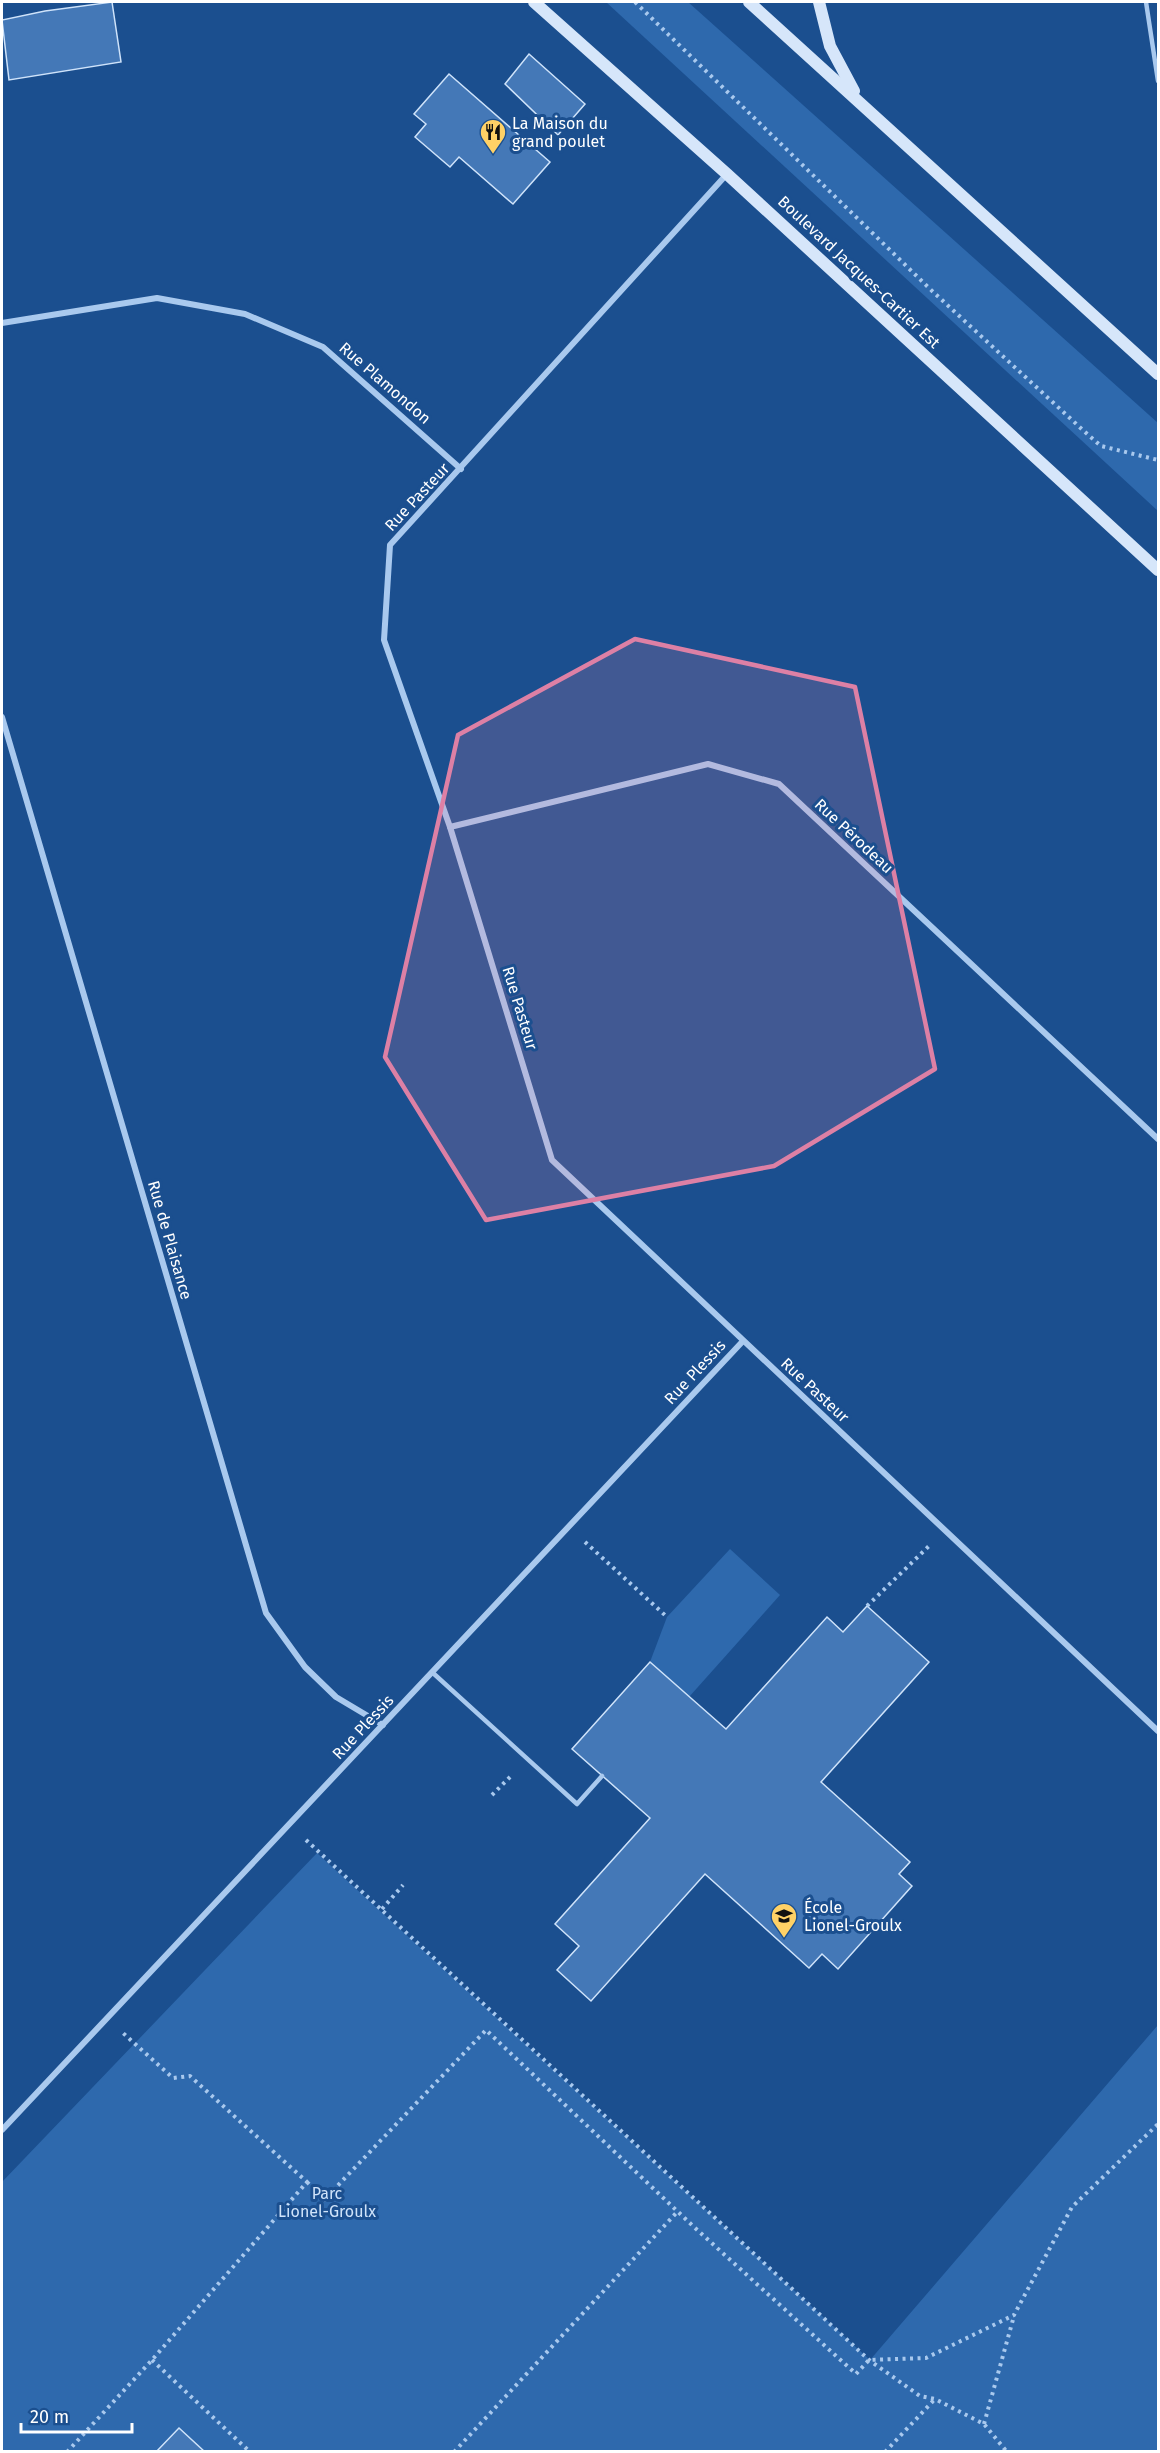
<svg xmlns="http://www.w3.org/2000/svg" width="1160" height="2453" font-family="'Fira Sans',sans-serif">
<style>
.green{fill:#2e69ad}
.building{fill:#4478b7;stroke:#cfe3fa;stroke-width:1.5}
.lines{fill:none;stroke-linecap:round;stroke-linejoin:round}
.path{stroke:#a9c9ee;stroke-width:4;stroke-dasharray:3 4.5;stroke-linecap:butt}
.lane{stroke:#a9c9ee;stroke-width:4.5}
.street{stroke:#a9c9ee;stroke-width:6}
.secondary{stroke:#d6e6fa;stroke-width:12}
.marked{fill:#dd80a5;fill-opacity:0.2;stroke:#dd80a5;stroke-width:4.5;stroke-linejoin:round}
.labels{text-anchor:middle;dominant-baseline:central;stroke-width:6;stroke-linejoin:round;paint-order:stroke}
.poi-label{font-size:16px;fill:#fff;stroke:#1b4f8f;text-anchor:start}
.street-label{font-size:16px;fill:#fff;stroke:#1b4f8f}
.park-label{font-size:16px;fill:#cfe3fa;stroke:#1b4f8f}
</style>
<rect width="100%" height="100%" fill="#1b4f8f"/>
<!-- green -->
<g class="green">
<path d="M 606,2 L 688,2 L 1158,423 L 1158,511 Z"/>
<path d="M 730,1549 L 780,1595 L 689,1697 L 650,1662 L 667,1617 Z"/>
<path d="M 317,1853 L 870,2360 L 1158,2025 L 1158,2451 L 2,2451 L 2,2182 Z"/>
</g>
<!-- building -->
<g class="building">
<path d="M 112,2 L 121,62 L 9,80 L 2,20 L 45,11 Z"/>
<path d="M 529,54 L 585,104 L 558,135 L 505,84 Z"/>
<path d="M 449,74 L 550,162 L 513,204 L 459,157 L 450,167 L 415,137 L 426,124 L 414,114 Z"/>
<path d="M 867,1606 L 929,1662 L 821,1782 L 910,1862 L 899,1874 L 912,1886 L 838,1969 L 822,1954 L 809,1968 L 705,1874 L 591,2001 L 557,1970 L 579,1946 L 555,1924 L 650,1818 L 572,1749 L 650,1662 L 726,1729 L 827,1617 L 843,1632 Z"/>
<path d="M 179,2428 L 205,2452 L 156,2452 Z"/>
</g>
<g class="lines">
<!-- path -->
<g class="path">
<path d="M 635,2 L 930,289 L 1085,432 L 1101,446 L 1158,460"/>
<path d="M 585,1542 L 667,1617"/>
<path d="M 867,1606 L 929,1546"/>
<path d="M 492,1795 L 513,1774"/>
<path d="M 306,1840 L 869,2360 L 920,2396 L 935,2399 L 984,2424 L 1007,2452"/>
<path d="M 382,1909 L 403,1885"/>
<path d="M 307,2182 L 324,2200 L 486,2030 L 694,2227 L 856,2374 L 869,2360 L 926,2358 L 1014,2315 L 1072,2207 L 1158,2124"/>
<path d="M 152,2360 L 250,2452"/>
<path d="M 984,2424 L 1014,2316"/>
<path d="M 67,2452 L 152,2360 L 307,2182 L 190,2076 L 173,2078 L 123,2033"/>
<path d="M 454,2452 L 678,2211"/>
<path d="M 885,2452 L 935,2399"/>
</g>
<!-- lane -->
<g class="lane">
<path d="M 1146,2 L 1158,81"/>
<path d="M 433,1673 L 577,1804 L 602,1776"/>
</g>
<!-- street -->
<g class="street">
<path d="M 727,174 L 390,545 L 384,640 L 450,827 L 552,1160 L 1158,1731"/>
<path d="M 2,323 L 157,298 L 245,314 L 323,347 L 461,469"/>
<path d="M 2,717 L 266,1613 L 305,1667 L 336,1697 L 383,1725"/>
<path d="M 450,827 L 708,764 L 779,784 L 1158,1139"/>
<path d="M 2,2130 L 743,1341"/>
</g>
<!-- secondary -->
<g class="secondary">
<path d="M 534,2 L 727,174 L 1158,570"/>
<path d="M 749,2 L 1158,374"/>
<path d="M 819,2 L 830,46 L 854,91"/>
</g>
</g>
<!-- marked area -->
<path class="marked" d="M 635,639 L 855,687 L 935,1069 L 774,1166 L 486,1220 L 385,1057 L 458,735 Z"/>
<!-- icons -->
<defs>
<g id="restaurant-pin" transform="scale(1.35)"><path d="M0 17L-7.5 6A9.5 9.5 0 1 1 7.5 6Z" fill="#ffd166" stroke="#1b4f8f"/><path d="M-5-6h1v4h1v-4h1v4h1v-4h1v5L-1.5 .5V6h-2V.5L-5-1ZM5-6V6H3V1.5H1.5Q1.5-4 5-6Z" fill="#111"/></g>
<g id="school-pin" transform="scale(1.35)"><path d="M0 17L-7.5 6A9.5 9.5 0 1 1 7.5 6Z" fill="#ffd166" stroke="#1b4f8f"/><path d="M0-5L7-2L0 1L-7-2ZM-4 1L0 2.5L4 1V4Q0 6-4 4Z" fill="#111"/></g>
</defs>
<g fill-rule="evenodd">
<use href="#restaurant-pin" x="493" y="132"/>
<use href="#school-pin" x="784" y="1916"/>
</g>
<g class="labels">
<!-- poi labels -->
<g class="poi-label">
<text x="512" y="123">La Maison du<tspan x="512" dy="18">grand poulet</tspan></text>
<text x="804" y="1907">École<tspan x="804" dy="18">Lionel-Groulx</tspan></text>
</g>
<!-- street labels -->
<g class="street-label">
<text transform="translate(859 272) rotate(43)">Boulevard Jacques-Cartier Est</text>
<text transform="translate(385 383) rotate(41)">Rue Plamondon</text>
<text transform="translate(417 497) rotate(-47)">Rue Pasteur</text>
<text transform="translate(854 836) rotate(43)">Rue Pérodeau</text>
<text transform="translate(520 1008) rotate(73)">Rue Pasteur</text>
<text transform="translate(170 1240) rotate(74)">Rue de Plaisance</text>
<text transform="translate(695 1372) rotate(-47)">Rue Plessis</text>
<text transform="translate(815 1390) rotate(43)">Rue Pasteur</text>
<text transform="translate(363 1727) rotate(-47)">Rue Plessis</text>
</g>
<!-- park labels -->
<g class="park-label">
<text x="327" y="2193">Parc<tspan x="327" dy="18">Lionel-Groulx</tspan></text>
</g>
</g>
<!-- border -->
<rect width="1160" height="2453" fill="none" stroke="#ffffff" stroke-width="6"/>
<!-- scale -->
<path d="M21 2423v9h111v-9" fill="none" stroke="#ffffff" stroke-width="3"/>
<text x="30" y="2423" font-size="18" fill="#ffffff" stroke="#1b4f8f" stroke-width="4.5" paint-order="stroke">20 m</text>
</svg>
